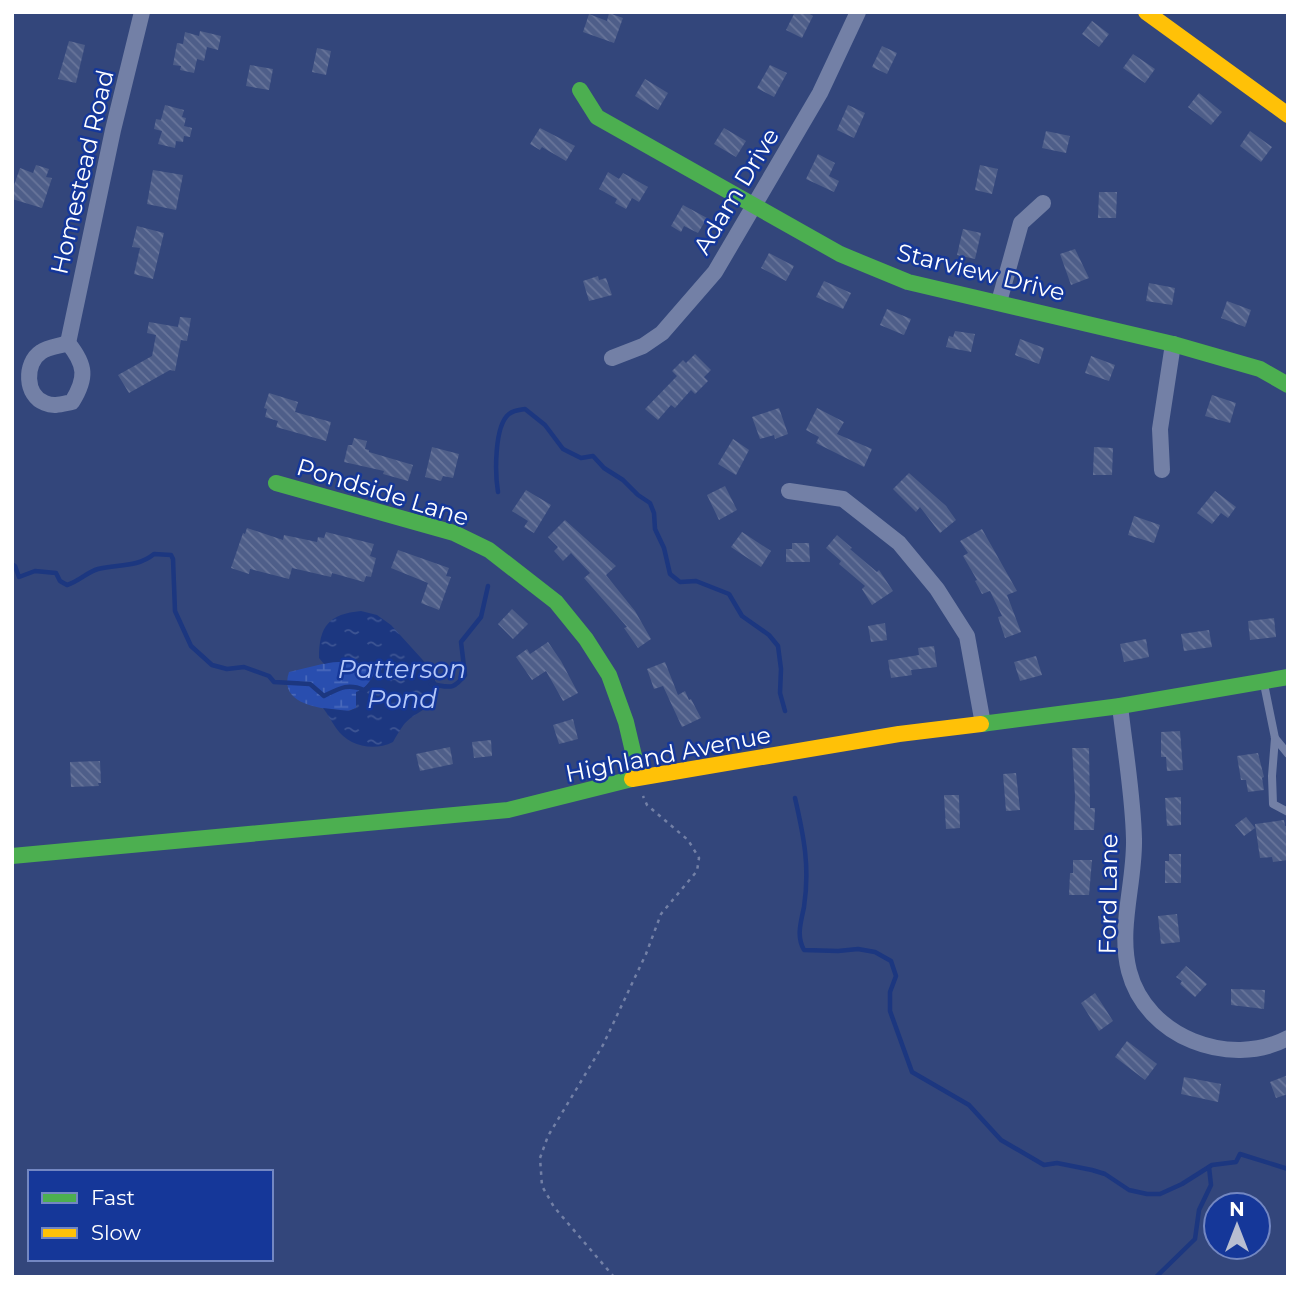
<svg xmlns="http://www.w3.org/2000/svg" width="1300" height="1289" font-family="Montserrat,sans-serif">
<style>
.wetland{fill:url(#wetland-marsh)}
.water{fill:url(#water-ripples)}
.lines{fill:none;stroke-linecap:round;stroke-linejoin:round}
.stream{stroke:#1c3780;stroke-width:4.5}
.building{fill:url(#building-back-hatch)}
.path{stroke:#7380a6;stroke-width:2.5;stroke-dasharray:3.5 5;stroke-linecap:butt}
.lane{stroke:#7380a6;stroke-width:8}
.street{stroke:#7380a6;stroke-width:16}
.fast{stroke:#4caf50;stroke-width:16}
.slow{stroke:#ffc107;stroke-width:16}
.labels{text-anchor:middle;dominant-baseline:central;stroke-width:5;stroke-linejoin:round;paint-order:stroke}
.street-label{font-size:24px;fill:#fff;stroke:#153799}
.water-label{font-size:26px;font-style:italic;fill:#b5c8f9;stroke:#153799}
</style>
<defs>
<pattern id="wetland-marsh" width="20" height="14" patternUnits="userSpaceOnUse" patternTransform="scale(1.75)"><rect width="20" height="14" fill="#294eaf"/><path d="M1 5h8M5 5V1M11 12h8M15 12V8" fill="none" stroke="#4969bb"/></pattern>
<pattern id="water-ripples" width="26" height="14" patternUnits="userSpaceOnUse" patternTransform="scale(1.75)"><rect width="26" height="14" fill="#1c3780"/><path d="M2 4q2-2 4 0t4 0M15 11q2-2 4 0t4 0" fill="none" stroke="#3e5593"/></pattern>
<pattern id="building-back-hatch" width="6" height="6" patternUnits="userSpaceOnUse" patternTransform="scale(1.75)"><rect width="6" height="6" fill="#4e5e89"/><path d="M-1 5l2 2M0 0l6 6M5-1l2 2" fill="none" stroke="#69769b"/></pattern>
</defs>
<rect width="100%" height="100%" fill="#33467b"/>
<!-- wetland -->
<path class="wetland" d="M 339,660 L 369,665 L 376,668 C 373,678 366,689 356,693 L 356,708 C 346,713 339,710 328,709 C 307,706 280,699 289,672 Z"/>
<!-- water -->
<path class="water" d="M 361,611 L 377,615 L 391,625 L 431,669 L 437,685 L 430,705 C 406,722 408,716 393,742 C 373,752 348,746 336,728 C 331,721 328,714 323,708 L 349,711 L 356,708 L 356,692 C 366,689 373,678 376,669 C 361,661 340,660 324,664 L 319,658 C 319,626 329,614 361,611 Z"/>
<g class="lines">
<!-- stream -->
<g class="stream">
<path d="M 498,492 C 495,474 494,426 509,414 C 514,410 519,410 525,409 L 545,425 L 563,449 L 581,458 L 593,456 L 604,468 L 623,480 L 638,495 L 650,503 L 654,513 L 655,529 L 664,548 L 670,574 L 680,582 L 696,581 L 729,594 L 742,616 L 769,635 L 778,646 L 781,669 L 780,693 L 785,711"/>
<path d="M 12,564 L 15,566 L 19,577 L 35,571 L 56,573 L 60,581 L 67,585 C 80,581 87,572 98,569 C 117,564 137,568 154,554 L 171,555 L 173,559 L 175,611 L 191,646 L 212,665 L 227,669 L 244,667 L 269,676 L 274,682 L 310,684 L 324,696 C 340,688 348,683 364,690"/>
<path d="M 431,684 C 450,687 452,691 465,675 L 461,642 L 481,617 L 488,586"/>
<path d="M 795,798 C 804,837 810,867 804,907 C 801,922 796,936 804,950 L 838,951 L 858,949 L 875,952 L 891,961 L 896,976 L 890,992 L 890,1011 L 912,1072 L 969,1105 L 1001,1140 L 1044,1165 L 1057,1163 L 1092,1170 L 1105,1174 L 1129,1190 L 1147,1194 L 1160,1194 L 1182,1184 L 1212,1165 L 1236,1162 L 1240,1154 L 1288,1169"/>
<path d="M 1156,1277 L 1195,1239 L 1199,1210 L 1211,1185 L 1209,1167"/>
</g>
</g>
<!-- building -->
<g class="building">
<path d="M 795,12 L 806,12 L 813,16 L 802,38 L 786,30 Z"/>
<path d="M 609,13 L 623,18 L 614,43 L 583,32 L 589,14 L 607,21 Z"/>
<path d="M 1092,21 L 1109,34 L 1099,47 L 1082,34 Z"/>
<path d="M 200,31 L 221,36 L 218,50 L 207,47 L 204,61 L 197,59 L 194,73 L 180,70 L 181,66 L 173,65 L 177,43 L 183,44 L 185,32 L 199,36 Z"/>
<path d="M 69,41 L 85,45 L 76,83 L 58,79 Z"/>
<path d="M 882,46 L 897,53 L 887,74 L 872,67 Z"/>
<path d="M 317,48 L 331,51 L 326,75 L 312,72 Z"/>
<path d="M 1133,54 L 1155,69 L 1145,83 L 1123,68 Z"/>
<path d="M 250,65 L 273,69 L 269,90 L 246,86 Z"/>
<path d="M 770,65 L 787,73 L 774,97 L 757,88 Z"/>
<path d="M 645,79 L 668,93 L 658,110 L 635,96 Z"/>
<path d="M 1199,93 L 1222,112 L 1211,125 L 1188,107 Z"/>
<path d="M 165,105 L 184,110 L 182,117 L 186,118 L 184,126 L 192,128 L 190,137 L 184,136 L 183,142 L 176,141 L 175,148 L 158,144 L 162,131 L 154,129 L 156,119 L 161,120 Z"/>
<path d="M 848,105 L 865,113 L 854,138 L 837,130 Z"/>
<path d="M 540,128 L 575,146 L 566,161 L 542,147 L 540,150 L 530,144 Z"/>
<path d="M 724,128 L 746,141 L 736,157 L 714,144 Z"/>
<path d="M 1046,131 L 1070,136 L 1066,153 L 1042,148 Z"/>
<path d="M 1250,131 L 1272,147 L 1261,162 L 1240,146 Z"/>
<path d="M 818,154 L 835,163 L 829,176 L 839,181 L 834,192 L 806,179 Z"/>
<path d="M 36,165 L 49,169 L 46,177 L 52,178 L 42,208 L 12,199 L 12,191 L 20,168 L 33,173 Z"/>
<path d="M 980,165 L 998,169 L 992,194 L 975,190 Z"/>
<path d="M 153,170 L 183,175 L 176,210 L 147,204 Z"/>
<path d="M 608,172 L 619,179 L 623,173 L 648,187 L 639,202 L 632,198 L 626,209 L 615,203 L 617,199 L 599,189 Z"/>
<path d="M 1099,192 L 1117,192 L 1116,218 L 1098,218 Z"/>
<path d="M 683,205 L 707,218 L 698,233 L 684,226 L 681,232 L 671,226 Z"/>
<path d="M 137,226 L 164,233 L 153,279 L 134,274 L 140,248 L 132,247 Z"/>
<path d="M 963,229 L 981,233 L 975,259 L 957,255 Z"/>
<path d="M 1075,249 L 1089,278 L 1071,285 L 1060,254 Z"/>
<path d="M 769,253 L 794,266 L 786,281 L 761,268 Z"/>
<path d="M 598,276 L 599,280 L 606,278 L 612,295 L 589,301 L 583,281 Z"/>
<path d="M 824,281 L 851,293 L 843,309 L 816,297 Z"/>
<path d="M 1149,283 L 1175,288 L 1172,305 L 1146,301 Z"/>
<path d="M 1227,301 L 1251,310 L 1245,327 L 1221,318 Z"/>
<path d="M 887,309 L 911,319 L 904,335 L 880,325 Z"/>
<path d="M 180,317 L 191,318 L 187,341 L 181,340 L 175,371 L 170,370 L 129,393 L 118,375 L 152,356 L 156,335 L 147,333 L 149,322 L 178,327 Z"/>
<path d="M 955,331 L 975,334 L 971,352 L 946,347 L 949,336 L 953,337 Z"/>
<path d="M 1020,339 L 1044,348 L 1039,364 L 1015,355 Z"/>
<path d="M 695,354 L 711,370 L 704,377 L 708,381 L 695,394 L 691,390 L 675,408 L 671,405 L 658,420 L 645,409 L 677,376 L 672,371 L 683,360 L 686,363 Z"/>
<path d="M 1091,356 L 1115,365 L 1109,381 L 1085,373 Z"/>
<path d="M 269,393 L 298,402 L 295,412 L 331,422 L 326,441 L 276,427 L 278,421 L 265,417 L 267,409 L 264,408 Z"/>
<path d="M 1212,395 L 1236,403 L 1230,423 L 1205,416 Z"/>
<path d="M 779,408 L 788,434 L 775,439 L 774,435 L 760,439 L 752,417 Z"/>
<path d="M 817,408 L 844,422 L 837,434 L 872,449 L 864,467 L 816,443 L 819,437 L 806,430 Z"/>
<path d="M 354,438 L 367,441 L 365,449 L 369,450 L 369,452 L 413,465 L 408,481 L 383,474 L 384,471 L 344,462 L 348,445 L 352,445 Z"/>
<path d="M 733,439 L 749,450 L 736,475 L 718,464 Z"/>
<path d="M 432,447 L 459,454 L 453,478 L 443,476 L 441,481 L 425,477 Z"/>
<path d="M 1094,447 L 1113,448 L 1112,475 L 1093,475 Z"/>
<path d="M 909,473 L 946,506 L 956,520 L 940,533 L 920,507 L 916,512 L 893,489 Z"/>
<path d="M 725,486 L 737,510 L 719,520 L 707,495 Z"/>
<path d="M 526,490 L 551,505 L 534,533 L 524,527 L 528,521 L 512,511 Z"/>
<path d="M 1215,491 L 1236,507 L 1228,518 L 1221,513 L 1212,524 L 1197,513 Z"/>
<path d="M 1134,516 L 1160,525 L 1154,543 L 1128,535 Z"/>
<path d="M 565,520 L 616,566 L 606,575 L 635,611 L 651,639 L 638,648 L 624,628 L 627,627 L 584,578 L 590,573 L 571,553 L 563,561 L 554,551 L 558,547 L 548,537 Z"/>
<path d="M 247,528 L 283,540 L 284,535 L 317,542 L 318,537 L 324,538 L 326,532 L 374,544 L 370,556 L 376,558 L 371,577 L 366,576 L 364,582 L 332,573 L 331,577 L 292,568 L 289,579 L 250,569 L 249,574 L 231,568 L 243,533 L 245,534 Z"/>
<path d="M 982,529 L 1017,591 L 1007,595 L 1021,632 L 1005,638 L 998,617 L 1002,616 L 990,591 L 982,594 L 975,581 L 977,580 L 963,556 L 968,553 L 960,541 Z"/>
<path d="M 742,532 L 771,551 L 761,567 L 731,547 Z"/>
<path d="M 837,535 L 852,548 L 850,549 L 877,572 L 879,570 L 893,591 L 872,605 L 862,589 L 865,586 L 839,564 L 841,561 L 826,548 Z"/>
<path d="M 792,543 L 809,543 L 810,562 L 786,562 L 786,549 L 792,549 Z"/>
<path d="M 398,550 L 449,568 L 446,576 L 451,577 L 439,610 L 421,603 L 428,583 L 391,568 Z"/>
<path d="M 512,609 L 528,624 L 513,639 L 498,624 Z"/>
<path d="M 1274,618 L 1276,637 L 1250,640 L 1248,621 Z"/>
<path d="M 885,623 L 887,640 L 871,642 L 868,626 Z"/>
<path d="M 1209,630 L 1212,647 L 1184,651 L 1181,634 Z"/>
<path d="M 1146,639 L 1149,657 L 1124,662 L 1120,644 Z"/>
<path d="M 548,642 L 561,661 L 578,693 L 563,701 L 546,671 L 532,680 L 516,657 L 527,649 L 530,654 Z"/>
<path d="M 934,646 L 937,667 L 911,670 L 912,675 L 891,678 L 888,660 L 919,655 L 918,648 Z"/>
<path d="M 1036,656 L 1042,675 L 1020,681 L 1014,662 Z"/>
<path d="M 665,662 L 678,695 L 685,691 L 689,700 L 691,699 L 701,718 L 682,727 L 663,686 L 654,689 L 647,669 Z"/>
<path d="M 573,719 L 578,739 L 559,744 L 553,725 Z"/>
<path d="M 1180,731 L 1183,770 L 1167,771 L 1166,757 L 1161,757 L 1161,732 Z"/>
<path d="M 491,740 L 492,756 L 474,758 L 472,742 Z"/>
<path d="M 450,747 L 453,764 L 420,771 L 416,754 Z"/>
<path d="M 1072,748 L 1089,748 L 1090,808 L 1095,808 L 1094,830 L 1074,830 L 1075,796 Z"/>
<path d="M 1258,753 L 1264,777 L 1262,778 L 1264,790 L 1248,792 L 1246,780 L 1241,780 L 1237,756 Z"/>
<path d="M 100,761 L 101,783 L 98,783 L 99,786 L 71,787 L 70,762 Z"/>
<path d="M 1016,773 L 1020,810 L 1006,811 L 1003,774 Z"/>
<path d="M 944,795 L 959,795 L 960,828 L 946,829 Z"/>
<path d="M 1181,797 L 1181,825 L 1167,826 L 1165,798 Z"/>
<path d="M 1246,817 L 1255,828 L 1244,836 L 1235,825 Z"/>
<path d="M 1284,820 L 1285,826 L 1288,826 L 1288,860 L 1273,862 L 1272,857 L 1260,858 L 1255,824 Z"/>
<path d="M 1169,854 L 1181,854 L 1181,883 L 1165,883 L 1165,861 L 1169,861 Z"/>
<path d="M 1073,860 L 1092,860 L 1089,895 L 1069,895 L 1070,873 L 1073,873 Z"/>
<path d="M 1177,914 L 1180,942 L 1161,944 L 1158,916 Z"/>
<path d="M 1186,966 L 1207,984 L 1195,997 L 1180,984 L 1182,981 L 1176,977 Z"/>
<path d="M 1231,989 L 1265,990 L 1264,1009 L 1231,1005 Z"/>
<path d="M 1095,993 L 1113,1021 L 1099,1031 L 1081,1003 Z"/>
<path d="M 1127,1041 L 1157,1064 L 1145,1080 L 1115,1057 Z"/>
<path d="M 1288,1075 L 1288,1094 L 1276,1098 L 1270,1082 Z"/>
<path d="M 1184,1077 L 1221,1084 L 1218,1102 L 1181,1094 Z"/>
</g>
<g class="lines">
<!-- path -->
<path class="path" d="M 614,1277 L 554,1207 L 542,1186 L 540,1158 L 548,1136 L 603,1045 L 646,954 L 661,914 L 697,871 L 699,858 L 688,840 L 647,805 L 643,796"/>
<!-- lane -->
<g class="lane">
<path d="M 1264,684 L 1275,738 L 1272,776 L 1273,804 L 1288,812"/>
<path d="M 1275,738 L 1288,754"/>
</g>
<!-- street -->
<g class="street">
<path d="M 999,302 L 1021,223 L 1043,203"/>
<path d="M 68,343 L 113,130 L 142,12"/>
<path d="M 68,343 C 86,365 87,378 72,402 C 62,404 54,407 45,403 C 25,396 24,363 41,352 C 48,347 60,346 68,343 Z"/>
<path d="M 612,358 L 643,346 L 662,333 L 715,272 L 820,93 L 858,12"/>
<path d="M 1162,470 L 1160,429 L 1173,344"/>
<path d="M 789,491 L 843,499 L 899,543 L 937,589 L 967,636 L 983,724"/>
<path d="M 1120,706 C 1125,750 1133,795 1134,839 C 1135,882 1118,928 1129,971 C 1146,1037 1229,1069 1288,1038"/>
</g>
<!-- fast -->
<g class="fast">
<path d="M 580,90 L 597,117 L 840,254 L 908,282 L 1173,344 L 1260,369 L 1288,385"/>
<path d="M 276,483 L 454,533 L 489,550 L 556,602 L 586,639 L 609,675 L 626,722 L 639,777"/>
<path d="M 981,724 L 1120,706 L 1288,677"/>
<path d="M 12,856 L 508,810 L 632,779"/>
</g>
<!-- slow -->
<g class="slow">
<path d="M 1146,12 L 1288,115"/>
<path d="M 632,779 L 899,734 L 981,724"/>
</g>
</g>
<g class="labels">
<!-- street labels -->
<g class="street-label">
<text transform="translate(82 172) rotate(-77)">Homestead Road</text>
<text transform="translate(736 191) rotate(-59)">Adam Drive</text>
<text transform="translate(981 272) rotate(14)">Starview Drive</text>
<text transform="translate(383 492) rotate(17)">Pondside Lane</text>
<text transform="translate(668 754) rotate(-11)">Highland Avenue</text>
<text transform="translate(1108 894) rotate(-89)">Ford Lane</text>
</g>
<!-- water labels -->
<g class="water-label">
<text x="402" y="669">Patterson<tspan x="402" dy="30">Pond</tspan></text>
</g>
</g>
<!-- border -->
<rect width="1300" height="1289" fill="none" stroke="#ffffff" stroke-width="28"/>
<!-- legend -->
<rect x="28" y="1170" width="245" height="91" fill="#153799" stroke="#7387c2" stroke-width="2"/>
<rect x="42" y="1193" width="35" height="10" fill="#4caf50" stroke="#7387c2" stroke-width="2"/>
<text x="91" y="1205" font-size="21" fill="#ffffff">Fast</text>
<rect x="42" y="1228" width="35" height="10" fill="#ffc107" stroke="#7387c2" stroke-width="2"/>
<text x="91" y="1240" font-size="21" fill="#ffffff">Slow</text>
<!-- north arrow -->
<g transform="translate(1237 1226)"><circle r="33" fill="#153799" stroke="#7387c2" stroke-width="2"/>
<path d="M0-5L12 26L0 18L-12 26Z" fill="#b8bed1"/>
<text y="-10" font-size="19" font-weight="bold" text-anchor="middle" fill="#ffffff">N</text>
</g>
</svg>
